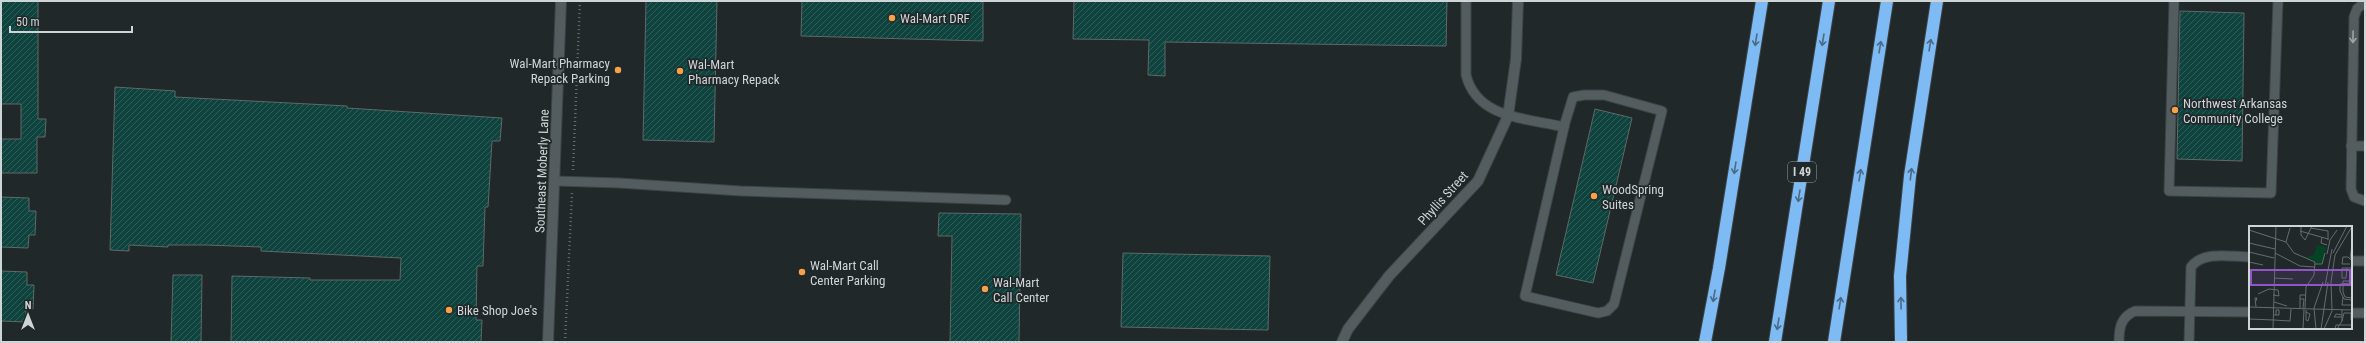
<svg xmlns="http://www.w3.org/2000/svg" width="2366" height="343" font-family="'Roboto Condensed',sans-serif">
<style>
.building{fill:url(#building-hatch);stroke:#5f6968}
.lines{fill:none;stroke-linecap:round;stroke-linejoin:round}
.service-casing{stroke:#3c4446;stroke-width:11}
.tertiary-casing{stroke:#3c4446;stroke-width:12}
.motorway-casing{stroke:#3c4446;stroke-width:14}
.path{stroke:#656c6e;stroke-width:2.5;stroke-dasharray:1 3;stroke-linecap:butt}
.service{stroke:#535d5f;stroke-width:9}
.tertiary{stroke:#535d5f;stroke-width:10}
.motorway{stroke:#7ebbf5;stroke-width:12}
.oneway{stroke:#9da4a6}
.oneway2{stroke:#4a6a85}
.poi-dot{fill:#f8a14b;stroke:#20282a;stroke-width:1.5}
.labels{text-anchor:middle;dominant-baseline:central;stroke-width:3.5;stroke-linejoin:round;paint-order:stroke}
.shield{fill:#20282a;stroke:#9aa0a2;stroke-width:1}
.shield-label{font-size:12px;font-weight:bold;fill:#cfd4d6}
.poi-label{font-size:13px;fill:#cfd4d6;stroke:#20282a;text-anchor:start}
.street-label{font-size:13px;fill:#cfd4d6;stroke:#20282a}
.inset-road{fill:none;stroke:#666d6f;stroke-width:1}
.view{fill:#9056c5;fill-opacity:0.15;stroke:#9056c5;stroke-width:2}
.inset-edge{fill:none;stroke:#cfd4d6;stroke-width:2}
</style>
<defs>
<pattern id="building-hatch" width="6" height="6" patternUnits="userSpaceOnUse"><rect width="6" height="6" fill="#0e433e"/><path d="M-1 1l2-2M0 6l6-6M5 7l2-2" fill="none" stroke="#305d59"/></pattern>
</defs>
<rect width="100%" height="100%" fill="#20282a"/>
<!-- building -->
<g class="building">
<path d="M 1,1 L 38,1 L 38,119 L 46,119 L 45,137 L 37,137 L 37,173 L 1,173 L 1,139 L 21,139 L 21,104 L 1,104 Z"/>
<path d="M 646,1 L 717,1 L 714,142 L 643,140 Z"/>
<path d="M 802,1 L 983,1 L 983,41 L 801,36 Z"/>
<path d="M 1074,1 L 1447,1 L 1446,46 L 1165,42 L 1165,76 L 1148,75 L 1149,40 L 1073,39 Z"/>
<path d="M 2180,11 L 2244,13 L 2242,161 L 2177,159 Z"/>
<path d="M 115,87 L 175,91 L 175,97 L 347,106 L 347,108 L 502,118 L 500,141 L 492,141 L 488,207 L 485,207 L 483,266 L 477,266 L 476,320 L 482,320 L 481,342 L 231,342 L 232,276 L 310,278 L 310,280 L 400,280 L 401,258 L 261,251 L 261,247 L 205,245 L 168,245 L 168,247 L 129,245 L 129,251 L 110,250 Z"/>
<path d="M 1595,109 L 1632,118 L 1593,283 L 1556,275 Z"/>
<path d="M 1,197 L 29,198 L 29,211 L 36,211 L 35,235 L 29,235 L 28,248 L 1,247 Z"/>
<path d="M 939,213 L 1021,214 L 1019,342 L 950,342 L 952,236 L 938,236 Z"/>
<path d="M 1123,253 L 1270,256 L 1268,330 L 1121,327 Z"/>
<path d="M 1,271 L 27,272 L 27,285 L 34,285 L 33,309 L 26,309 L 26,322 L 1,321 Z"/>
<path d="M 173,275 L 202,275 L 201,342 L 171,342 Z"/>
</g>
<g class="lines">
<!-- service casing -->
<g class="service-casing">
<g id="service">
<path d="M 1466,1 L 1466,75 C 1477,119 1527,118 1564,127"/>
<path d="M 2174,1 L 2169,191 L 2271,193 L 2278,1"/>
<path d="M 2365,2 L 2357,9 L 2354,17 L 2351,189 L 2354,197 L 2365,201"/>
<path d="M 1584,95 L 1604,95 L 1662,111 L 1614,304 L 1607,311 L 1598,313 L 1525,296 L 1565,123 L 1573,97 Z"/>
<path d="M 2351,146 L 2365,146"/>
<path d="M 555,181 L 619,183 L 741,191 L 1006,200"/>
<path d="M 2351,261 L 2365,261"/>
<path d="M 2351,313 L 2365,313"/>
<path d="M 2119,342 C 2119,327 2121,317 2135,311 L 2250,312"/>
<path d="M 2189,342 L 2191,267 C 2203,250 2232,257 2250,257"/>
</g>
</g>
<!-- tertiary casing -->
<g class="tertiary-casing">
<g id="tertiary">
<path d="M 548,342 L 561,1"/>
<path d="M 1342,342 L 1348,329 L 1389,276 L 1478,181 L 1508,116 L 1516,59 L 1518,1"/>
</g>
</g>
<!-- motorway casing -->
<g class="motorway-casing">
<g id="motorway">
<path d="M 1705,342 L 1719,268 L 1762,1"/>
<path d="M 1775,342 L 1829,1"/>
<path d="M 1834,342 L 1887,1"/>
<path d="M 1901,342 L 1900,276 L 1910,176 L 1937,1"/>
</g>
</g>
<!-- path -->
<g class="path">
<path d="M 573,170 L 580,1"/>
<path d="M 565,342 L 572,193"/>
</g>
<!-- service -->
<use href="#service" class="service"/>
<!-- tertiary -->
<use href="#tertiary" class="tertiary"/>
<!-- motorway -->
<use href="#motorway" class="motorway"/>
</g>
<!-- one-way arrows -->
<defs><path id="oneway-shaft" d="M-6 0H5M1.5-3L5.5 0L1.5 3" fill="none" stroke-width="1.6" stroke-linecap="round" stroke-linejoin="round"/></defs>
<use class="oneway" href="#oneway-shaft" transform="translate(2353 37) rotate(91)"/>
<g class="oneway2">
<use href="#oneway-shaft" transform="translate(1756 40) rotate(99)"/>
<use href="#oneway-shaft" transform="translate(1823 40) rotate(99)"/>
<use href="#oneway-shaft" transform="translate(1930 45) rotate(-81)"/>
<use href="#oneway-shaft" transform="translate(1880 47) rotate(-81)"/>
<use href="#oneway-shaft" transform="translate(1735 168) rotate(99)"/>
<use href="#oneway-shaft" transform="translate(1911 174) rotate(-83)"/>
<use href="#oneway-shaft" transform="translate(1860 175) rotate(-81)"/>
<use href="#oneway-shaft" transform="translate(1799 196) rotate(99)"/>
<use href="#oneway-shaft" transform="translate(1714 296) rotate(100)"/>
<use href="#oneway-shaft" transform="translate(1840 303) rotate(-81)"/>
<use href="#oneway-shaft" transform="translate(1901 303) rotate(-91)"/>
<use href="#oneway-shaft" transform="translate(1778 324) rotate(99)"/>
</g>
<!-- markers -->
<g class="poi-dot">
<circle cx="892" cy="18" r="4"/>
<circle cx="618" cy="70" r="4"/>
<circle cx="680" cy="71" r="4"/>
<circle cx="2175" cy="110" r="4"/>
<circle cx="1594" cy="196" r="4"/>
<circle cx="802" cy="272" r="4"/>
<circle cx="985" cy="289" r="4"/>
<circle cx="449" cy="310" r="4"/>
</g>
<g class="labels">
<!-- shield labels -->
<rect class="shield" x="1788" y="162" width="28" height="20" rx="3"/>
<g class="shield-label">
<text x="1802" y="172">I 49</text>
</g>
<!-- poi labels -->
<g class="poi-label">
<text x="900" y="18">Wal-Mart DRF</text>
<text x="610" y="63" text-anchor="end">Wal-Mart Pharmacy<tspan x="610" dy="15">Repack Parking</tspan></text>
<text x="688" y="64">Wal-Mart<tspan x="688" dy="15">Pharmacy Repack</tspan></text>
<text x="2183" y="103">Northwest Arkansas<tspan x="2183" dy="15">Community College</tspan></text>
<text x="1602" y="189">WoodSpring<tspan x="1602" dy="15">Suites</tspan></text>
<text x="810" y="265">Wal-Mart Call<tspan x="810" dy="15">Center Parking</tspan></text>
<text x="993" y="282">Wal-Mart<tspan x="993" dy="15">Call Center</tspan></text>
<text x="457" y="310">Bike Shop Joe's</text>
</g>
<!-- street labels -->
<g class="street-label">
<text transform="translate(542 171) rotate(-88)">Southeast Moberly Lane</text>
<text transform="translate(1443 198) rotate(-48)">Phyllis Street</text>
</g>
</g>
<!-- overview -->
<g transform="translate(2249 226)">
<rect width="103" height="103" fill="#20282a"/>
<path d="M 68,19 L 77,21 L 74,37 L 67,37 L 66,34 L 56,31 L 65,29 Z" fill="#034425"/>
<path class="inset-road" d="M 52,0 L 52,9 L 56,14 L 63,0M 62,2 L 79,5 L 79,14M 0,4 L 37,16 L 45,27 L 66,36 L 65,49 L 57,61 L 56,82M 51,5 L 79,13M 73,11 L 72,17 L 78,19M 37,16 L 41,2M 0,17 L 26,23M 0,26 L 25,32M 26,27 L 51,40 L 66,41M 84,27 L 98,0M 78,28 L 81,14 L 88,4M 101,33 L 103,18M 0,36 L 14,39M 66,38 L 73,38 L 76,27M 101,38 L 93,38 L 94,31 L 99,31 L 103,35M 98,42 L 97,52 L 93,52 L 93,42 L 103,42M 25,52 L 44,53M 103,55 L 94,55 L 94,66 L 96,71 L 103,72M 103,57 L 91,58 L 91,65 L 95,73 L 103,74M 76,60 L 83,23M 9,68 L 20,63 L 29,64 L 30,70 L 24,69M 94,71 L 93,79 L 103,79M 51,73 L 55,73 L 54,82M 25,76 L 38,80M 0,81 L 65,83M 7,81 L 6,72 L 8,72 L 7,75M 51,82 L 51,69 L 57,69M 65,83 L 103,84M 57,86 L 61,88 L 59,95 L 57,94 L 57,84M 25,89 L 30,89 L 30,84 L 27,84 L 27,89M 93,91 L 85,91 L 87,88 L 93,89M 0,93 L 25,94M 25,94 L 41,95 L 42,83M 93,95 L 95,87 L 102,87 L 102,94M 24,103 L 27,0M 54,103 L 55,83M 67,103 L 65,82 L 74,56M 72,103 L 79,56M 75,103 L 83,85 L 82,56 L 86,29 L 102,2M 86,103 L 87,99 L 103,99M 88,103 L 93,95 L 93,84"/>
<path class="view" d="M 2,44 L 101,44 L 101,59 L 2,59 Z"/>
<rect width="103" height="103" class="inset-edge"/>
</g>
<!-- border -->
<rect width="2366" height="343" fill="none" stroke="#cfd4d6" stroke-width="4"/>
<!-- north arrow -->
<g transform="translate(28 315)" stroke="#20282a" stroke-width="3" paint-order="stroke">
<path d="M0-3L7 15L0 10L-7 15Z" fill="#cfd4d6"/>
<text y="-6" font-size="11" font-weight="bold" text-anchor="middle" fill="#cfd4d6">N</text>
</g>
<!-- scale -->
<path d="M10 26v6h122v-6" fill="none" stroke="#cfd4d6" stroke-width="2"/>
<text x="16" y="26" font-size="12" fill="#cfd4d6" stroke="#20282a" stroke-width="3" paint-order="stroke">50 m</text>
</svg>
